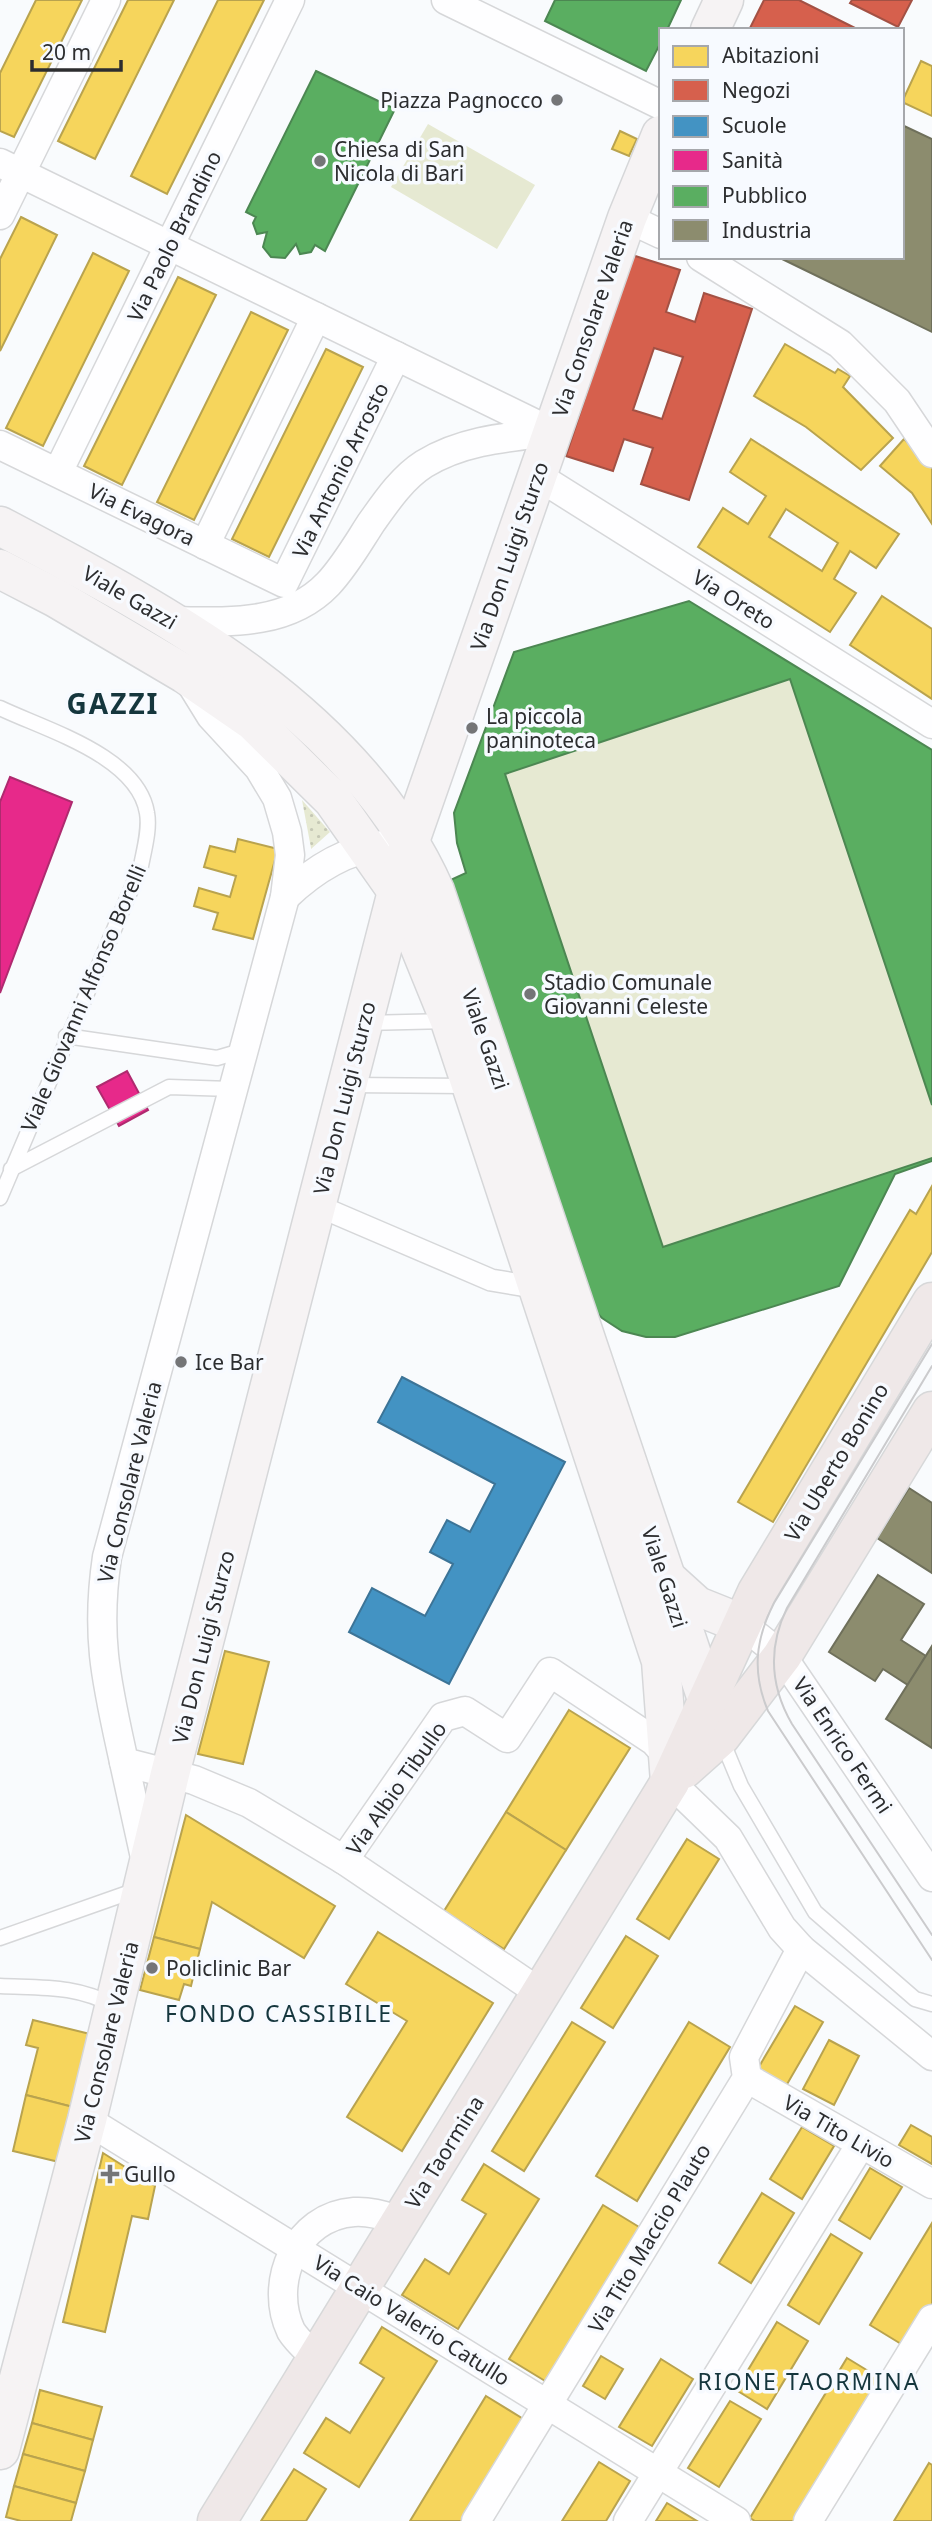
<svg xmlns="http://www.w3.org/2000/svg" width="932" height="2521" font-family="'Noto Sans',sans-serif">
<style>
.grass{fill:url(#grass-dots)}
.pitch{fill:#e6e9d2}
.homes{fill:#f6d55c;stroke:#b9a34e;stroke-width:2;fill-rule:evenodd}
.shops{fill:#d6604d;stroke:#a35144;stroke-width:2;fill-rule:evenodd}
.schools{fill:#4393c3;stroke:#3c7497;stroke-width:2}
.health{fill:#e7298a;stroke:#af2a6f;stroke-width:2}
.public{fill:#5aae61;stroke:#4c8752;stroke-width:2}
.industry{fill:#8c8c6e;stroke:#6f705b;stroke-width:2}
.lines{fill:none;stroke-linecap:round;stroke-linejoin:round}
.service-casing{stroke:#d6d7d9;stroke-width:17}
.pedestrian-casing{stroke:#d6d7d9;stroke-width:24}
.minor-casing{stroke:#d6d7d9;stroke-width:31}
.secondary-casing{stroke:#d6d7d9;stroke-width:41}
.primary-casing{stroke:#d7d8d9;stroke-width:41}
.service{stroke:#fefeff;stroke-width:14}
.pedestrian{stroke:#fefeff;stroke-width:21}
.minor{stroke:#fefeff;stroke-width:28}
.secondary{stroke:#f6f3f4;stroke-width:38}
.primary{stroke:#efe8e8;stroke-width:38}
.tram{stroke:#cbcbcd;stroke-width:2}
.poi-dot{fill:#747577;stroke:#f7faff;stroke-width:2.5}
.labels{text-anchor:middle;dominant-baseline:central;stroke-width:7;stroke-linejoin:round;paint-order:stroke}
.poi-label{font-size:21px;fill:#2c2d2f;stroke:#f7faff;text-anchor:start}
.street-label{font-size:21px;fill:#2c2d2f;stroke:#f7faff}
.neighbourhood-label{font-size:23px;letter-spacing:2px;fill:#15363d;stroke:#f7faff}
.district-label{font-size:28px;font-weight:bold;letter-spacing:2px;fill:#15363d;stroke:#f7faff}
</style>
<defs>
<pattern id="grass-dots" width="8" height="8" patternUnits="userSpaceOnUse" patternTransform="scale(1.75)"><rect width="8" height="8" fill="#e6e9d2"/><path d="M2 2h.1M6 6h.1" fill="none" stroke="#c5c8b5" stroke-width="1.8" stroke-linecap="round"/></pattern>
</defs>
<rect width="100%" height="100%" fill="#f9fbfd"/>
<!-- grass -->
<path class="grass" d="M 302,800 L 330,832 L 311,849 L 311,848 Z"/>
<!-- pitch -->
<g class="pitch">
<path d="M 428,124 L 535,185 L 497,249 L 391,187 Z"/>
<path d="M 790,679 L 932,1105 L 932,1158 L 663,1247 L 505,774 Z"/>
</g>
<!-- homes -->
<g class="homes">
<path d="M 36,0 L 82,0 L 14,137 L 0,131 L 0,73 Z"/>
<path d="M 128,0 L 174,0 L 95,159 L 58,141 Z"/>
<path d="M 218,0 L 264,0 L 167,194 L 131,176 Z"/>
<path d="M 921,61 L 932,66 L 932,116 L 902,102 Z"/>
<path d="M 620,131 L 637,139 L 629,156 L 612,149 Z"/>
<path d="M 21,217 L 57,235 L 0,351 L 0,259 Z"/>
<path d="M 93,253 L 129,271 L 43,446 L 6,428 Z"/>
<path d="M 178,277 L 216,295 L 122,485 L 84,466 Z"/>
<path d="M 251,312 L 288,330 L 194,520 L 157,502 Z"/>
<path d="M 785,344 L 835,373 L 838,369 L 850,376 L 843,387 L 893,438 L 861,470 L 806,427 L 754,396 Z"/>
<path d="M 326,349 L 363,367 L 269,557 L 232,539 Z"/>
<path d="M 751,439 L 899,534 L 876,568 L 850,551 L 834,579 L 856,593 L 830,632 L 698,547 L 723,508 L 748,524 L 766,496 L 730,472 ZM 786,509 L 838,543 L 822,571 L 769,537 Z"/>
<path d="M 904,439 L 932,466 L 932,524 L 912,493 L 880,466 Z"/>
<path d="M 882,596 L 932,629 L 932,699 L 850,645 Z"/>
<path d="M 238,839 L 278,849 L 253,939 L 213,929 L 218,913 L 194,906 L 199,888 L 230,897 L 236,876 L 204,867 L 210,846 L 235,852 Z"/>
<path d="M 932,1186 L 932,1252 L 773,1522 L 738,1502 L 910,1210 L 916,1214 Z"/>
<path d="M 225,1651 L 269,1662 L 243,1764 L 198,1754 Z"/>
<path d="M 569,1710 L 630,1748 L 566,1850 L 506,1812 Z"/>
<path d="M 506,1812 L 566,1850 L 504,1949 L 444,1911 Z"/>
<path d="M 186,1815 L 335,1906 L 304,1958 L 212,1902 L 200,1949 L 154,1937 Z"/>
<path d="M 687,1839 L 719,1859 L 669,1939 L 637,1919 Z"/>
<path d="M 378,1932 L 493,2003 L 402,2151 L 347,2117 L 407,2021 L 346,1984 Z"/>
<path d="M 626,1936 L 658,1956 L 613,2028 L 581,2008 Z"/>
<path d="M 154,1937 L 200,1949 L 191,1986 L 184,1984 L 179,2000 L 140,1990 Z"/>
<path d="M 795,2006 L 823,2022 L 786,2086 L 757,2070 Z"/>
<path d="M 33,2020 L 90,2034 L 73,2107 L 26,2095 L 38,2048 L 26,2045 Z"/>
<path d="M 572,2022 L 605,2042 L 524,2171 L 492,2151 Z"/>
<path d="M 689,2022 L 730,2047 L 637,2201 L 596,2176 Z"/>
<path d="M 829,2040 L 859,2056 L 834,2105 L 803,2089 Z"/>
<path d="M 26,2095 L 73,2107 L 59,2162 L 13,2151 Z"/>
<path d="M 911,2125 L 932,2137 L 932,2164 L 899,2145 Z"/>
<path d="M 802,2127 L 834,2146 L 802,2199 L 770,2179 Z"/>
<path d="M 103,2153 L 155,2186 L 148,2219 L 132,2216 L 105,2332 L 63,2322 Z"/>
<path d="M 484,2164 L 539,2199 L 458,2329 L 402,2295 L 425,2259 L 449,2274 L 486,2214 L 462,2200 Z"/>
<path d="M 870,2168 L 902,2187 L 870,2239 L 839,2220 Z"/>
<path d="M 762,2193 L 794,2213 L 751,2283 L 719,2263 Z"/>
<path d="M 603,2205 L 644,2230 L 550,2384 L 509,2359 Z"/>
<path d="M 932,2223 L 932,2306 L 906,2347 L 870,2325 Z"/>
<path d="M 831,2234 L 862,2253 L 819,2324 L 788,2305 Z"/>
<path d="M 777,2322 L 808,2341 L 767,2409 L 736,2390 Z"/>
<path d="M 382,2327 L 437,2361 L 359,2487 L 304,2453 L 326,2418 L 350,2433 L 384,2378 L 360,2363 Z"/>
<path d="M 601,2356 L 623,2369 L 605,2399 L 583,2386 Z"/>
<path d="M 847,2358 L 883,2380 L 798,2521 L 755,2521 L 750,2518 Z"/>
<path d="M 661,2359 L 693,2379 L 652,2446 L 619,2427 Z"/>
<path d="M 40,2390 L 102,2407 L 93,2440 L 32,2423 Z"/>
<path d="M 486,2396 L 525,2420 L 463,2521 L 410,2521 Z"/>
<path d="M 730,2401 L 761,2419 L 719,2487 L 688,2468 Z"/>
<path d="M 32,2423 L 93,2440 L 85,2471 L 23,2454 Z"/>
<path d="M 23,2454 L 85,2471 L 76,2503 L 14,2486 Z"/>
<path d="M 599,2462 L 630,2481 L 606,2521 L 562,2521 Z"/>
<path d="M 929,2463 L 932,2465 L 932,2521 L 894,2521 Z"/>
<path d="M 294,2469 L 326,2489 L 306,2521 L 261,2521 Z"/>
<path d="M 14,2486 L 76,2503 L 71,2521 L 21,2521 L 6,2517 Z"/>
<path d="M 667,2503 L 697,2521 L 656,2521 Z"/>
</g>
<!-- shops -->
<g class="shops">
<path d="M 764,0 L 799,0 L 859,30 L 749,30 Z"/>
<path d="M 852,0 L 912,0 L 898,27 L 850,3 Z"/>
<path d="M 632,255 L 680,270 L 666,312 L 695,322 L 704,293 L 752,309 L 689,500 L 641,484 L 653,448 L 624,439 L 613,471 L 566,456 ZM 654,348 L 683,357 L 662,419 L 633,410 Z"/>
</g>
<!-- schools -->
<path class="schools" d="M 402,1377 L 565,1462 L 449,1684 L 349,1632 L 372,1588 L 425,1616 L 453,1564 L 430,1552 L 447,1520 L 470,1532 L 495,1484 L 378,1422 Z"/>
<!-- health -->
<g class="health">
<path d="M 10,777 L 72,802 L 0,993 L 0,802 Z"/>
<path d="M 127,1071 L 148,1110 L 119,1126 L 97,1087 Z"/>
</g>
<!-- public -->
<g class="public">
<path d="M 555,0 L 681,0 L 667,30 L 661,30 L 661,42 L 646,71 L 545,21 Z"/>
<path d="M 316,71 L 395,109 L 325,251 L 315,245 L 311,252 L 300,254 L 296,244 L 285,258 L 271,257 L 263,247 L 267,232 L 257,234 L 253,223 L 256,217 L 246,212 Z"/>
<path d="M 689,601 L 932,750 L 932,1105 L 790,679 L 505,774 L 663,1247 L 932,1158 L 932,1161 L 895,1174 L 839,1286 L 675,1337 L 646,1337 L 622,1331 L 602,1318 L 586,1302 L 444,883 L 466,873 L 457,843 L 454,813 L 514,652 Z"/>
</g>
<!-- industry -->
<g class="industry">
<path d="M 902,125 L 932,139 L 932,332 L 778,257 L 902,257 Z"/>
<path d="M 909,1488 L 932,1503 L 932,1573 L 877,1538 Z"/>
<path d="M 878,1575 L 924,1604 L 901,1640 L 926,1656 L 908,1685 L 883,1669 L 875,1681 L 829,1652 Z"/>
<path d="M 932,1646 L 932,1748 L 886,1719 Z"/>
</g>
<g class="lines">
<!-- service casing -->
<g class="service-casing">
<g id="service">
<path d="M 0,708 C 46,730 138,756 147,813 C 150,829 144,850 141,866 L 0,1198"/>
<path d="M 364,1023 L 449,1021"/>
<path d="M 66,1036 L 217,1058 L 241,1051"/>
<path d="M 348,1085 L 467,1086"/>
<path d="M 11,1169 L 169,1087 L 231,1089"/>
<path d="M 721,1738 L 741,1786 L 815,1912 L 915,1999 L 932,2004"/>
<path d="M 0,1938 L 139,1889"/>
<path d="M 0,1986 C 41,1988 77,1985 114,2006"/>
</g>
</g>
<!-- pedestrian casing -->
<g class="pedestrian-casing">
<path id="pedestrian" d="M 316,1205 L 491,1280 L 539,1288"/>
</g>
<!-- minor casing -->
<g class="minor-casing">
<g id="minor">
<path d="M 446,0 L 661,105"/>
<path d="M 0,163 L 552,432"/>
<path d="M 0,215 L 106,0"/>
<path d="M 627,218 L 661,234"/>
<path d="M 701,257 L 840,344 L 897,401 L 932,453"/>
<path d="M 0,445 L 284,583 L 396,356"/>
<path d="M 58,472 L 290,0"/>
<path d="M 536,475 L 932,724"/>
<path d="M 205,545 L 316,317"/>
<path d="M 173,621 C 228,622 288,626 328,584 C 345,566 358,543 371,523 C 386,502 402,478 424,464 C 463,440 508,437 552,432"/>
<path d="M 190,682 L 211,716 L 259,768 L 277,798 L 287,832 L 290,855 L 285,897 L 107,1557 C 95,1638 107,1684 124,1762 L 194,1780 L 249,1803 L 344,1860 L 542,1994"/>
<path d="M 285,897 C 313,870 344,850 383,845"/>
<path d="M 742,1624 L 782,1656 L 932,1877"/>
<path d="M 124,1762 L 146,1862"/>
<path d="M 670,1782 L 728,1838 L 782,1928 L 801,1949 L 932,2056"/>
<path d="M 344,1860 L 443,1717 L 465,1711 L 507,1738 L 550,1672 L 654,1741 L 669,1758"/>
<path d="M 747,2078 L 932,2184"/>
<path d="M 87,2120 L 736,2521"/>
<path d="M 317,2359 C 308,2350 297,2341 291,2331 C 268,2283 296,2216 354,2212 C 371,2211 385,2216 402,2221"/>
<path d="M 476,2521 L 747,2078 L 744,2057 L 801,1949"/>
<path d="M 628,2521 L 861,2144"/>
<path d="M 808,2521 L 932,2319"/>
</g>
</g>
<!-- secondary casing -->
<g class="secondary-casing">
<g id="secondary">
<path d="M 710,30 L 724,0"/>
<path d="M 0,526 C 165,613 356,712 435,891 L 715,1723"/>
<path d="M 0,569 L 56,598 L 185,674 L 253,721 L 333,800 L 397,891 L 450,1021 L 661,1661 L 670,1782"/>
<path d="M 665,1577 L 697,1606 L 742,1624"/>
<path d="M 0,2450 L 87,2120 L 170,1774 L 410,841 L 627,218 L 661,135"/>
</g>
</g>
<!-- primary casing -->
<g class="primary-casing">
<g id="primary">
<path d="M 684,1769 L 721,1736 L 782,1656 L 932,1411"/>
<path d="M 217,2521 L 670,1782 L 757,1592 L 932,1302"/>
</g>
</g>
<!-- service -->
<use href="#service" class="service"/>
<!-- pedestrian -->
<use href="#pedestrian" class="pedestrian"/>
<!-- minor -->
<use href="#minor" class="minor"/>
<!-- secondary -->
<use href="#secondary" class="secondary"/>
<!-- primary -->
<use href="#primary" class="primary"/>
<!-- tram -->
<g class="tram">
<path d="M 932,1344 L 774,1603 C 755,1640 752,1673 768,1711 L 932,1960"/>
<path d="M 932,1366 L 787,1608 C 768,1647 770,1686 792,1724 L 932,1935"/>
</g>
</g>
<!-- markers -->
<g class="poi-dot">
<circle cx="557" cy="100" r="7"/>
<circle cx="320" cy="161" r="7"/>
<circle cx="472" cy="728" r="7"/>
<circle cx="530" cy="994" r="7"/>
<circle cx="181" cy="1362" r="7"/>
<circle cx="152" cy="1968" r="7"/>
<path d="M106.5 2163.5h7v7h7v7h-7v7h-7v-7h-7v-7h7z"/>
</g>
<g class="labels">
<!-- poi labels -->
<g class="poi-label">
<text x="543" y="100" text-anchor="end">Piazza Pagnocco</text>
<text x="334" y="149">Chiesa di San<tspan x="334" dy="24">Nicola di Bari</tspan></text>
<text x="486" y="716">La piccola<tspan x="486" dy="24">paninoteca</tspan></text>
<text x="544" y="982">Stadio Comunale<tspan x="544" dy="24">Giovanni Celeste</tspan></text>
<text x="195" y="1362">Ice Bar</text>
<text x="166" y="1968">Policlinic Bar</text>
<text x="124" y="2174">Gullo</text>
</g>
<!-- street labels -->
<g class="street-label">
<text transform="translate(174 236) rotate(-64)">Via Paolo Brandino</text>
<text transform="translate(592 318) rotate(-71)">Via Consolare Valeria</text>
<text transform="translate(340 470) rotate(-64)">Via Antonio Arrosto</text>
<text transform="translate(142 514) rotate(26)">Via Evagora</text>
<text transform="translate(509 556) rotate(-71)">Via Don Luigi Sturzo</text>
<text transform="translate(130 597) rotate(30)">Viale Gazzi</text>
<text transform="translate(734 599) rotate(32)">Via Oreto</text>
<text transform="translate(83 998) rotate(-67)">Viale Giovanni Alfonso Borelli</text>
<text transform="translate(486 1039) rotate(71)">Viale Gazzi</text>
<text transform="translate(344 1098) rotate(-76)">Via Don Luigi Sturzo</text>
<text transform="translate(836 1462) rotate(-59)">Via Uberto Bonino</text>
<text transform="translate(129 1482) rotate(-76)">Via Consolare Valeria</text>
<text transform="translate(665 1577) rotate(72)">Viale Gazzi</text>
<text transform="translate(203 1647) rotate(-76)">Via Don Luigi Sturzo</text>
<text transform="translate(843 1745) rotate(56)">Via Enrico Fermi</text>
<text transform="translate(396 1788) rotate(-55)">Via Albio Tibullo</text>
<text transform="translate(106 2042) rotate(-76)">Via Consolare Valeria</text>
<text transform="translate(839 2131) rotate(30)">Via Tito Livio</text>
<text transform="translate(444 2152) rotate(-58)">Via Taormina</text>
<text transform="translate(649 2238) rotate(-59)">Via Tito Maccio Plauto</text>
<text transform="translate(412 2320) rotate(32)">Via Caio Valerio Catullo</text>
</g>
<!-- neighbourhood labels -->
<g class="neighbourhood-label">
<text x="279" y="2013">FONDO CASSIBILE</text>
<text x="809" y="2381">RIONE TAORMINA</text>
</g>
<!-- district labels -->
<g class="district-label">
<text x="113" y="703">GAZZI</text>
</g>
</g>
<!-- legend -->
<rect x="659" y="28" width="245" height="231" fill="#f7faff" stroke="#a6a8ac" stroke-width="2"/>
<rect x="673" y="46" width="35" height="21" fill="#f6d55c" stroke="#a6a8ac" stroke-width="2"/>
<text x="722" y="63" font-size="21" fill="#2c2d2f">Abitazioni</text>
<rect x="673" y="80" width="35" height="21" fill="#d6604d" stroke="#a6a8ac" stroke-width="2"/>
<text x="722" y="98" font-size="21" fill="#2c2d2f">Negozi</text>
<rect x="673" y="116" width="35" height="21" fill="#4393c3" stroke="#a6a8ac" stroke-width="2"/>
<text x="722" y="133" font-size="21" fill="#2c2d2f">Scuole</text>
<rect x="673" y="150" width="35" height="21" fill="#e7298a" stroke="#a6a8ac" stroke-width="2"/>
<text x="722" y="168" font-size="21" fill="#2c2d2f">Sanità</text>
<rect x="673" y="186" width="35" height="21" fill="#5aae61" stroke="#a6a8ac" stroke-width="2"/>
<text x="722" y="203" font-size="21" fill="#2c2d2f">Pubblico</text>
<rect x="673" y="220" width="35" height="21" fill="#8c8c6e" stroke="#a6a8ac" stroke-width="2"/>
<text x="722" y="238" font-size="21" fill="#2c2d2f">Industria</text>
<!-- scale -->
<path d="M32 60v10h89v-10" fill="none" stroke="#2c2d2f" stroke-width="3.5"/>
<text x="42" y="60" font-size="21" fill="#2c2d2f" stroke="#f7faff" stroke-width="5" paint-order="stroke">20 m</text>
</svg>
